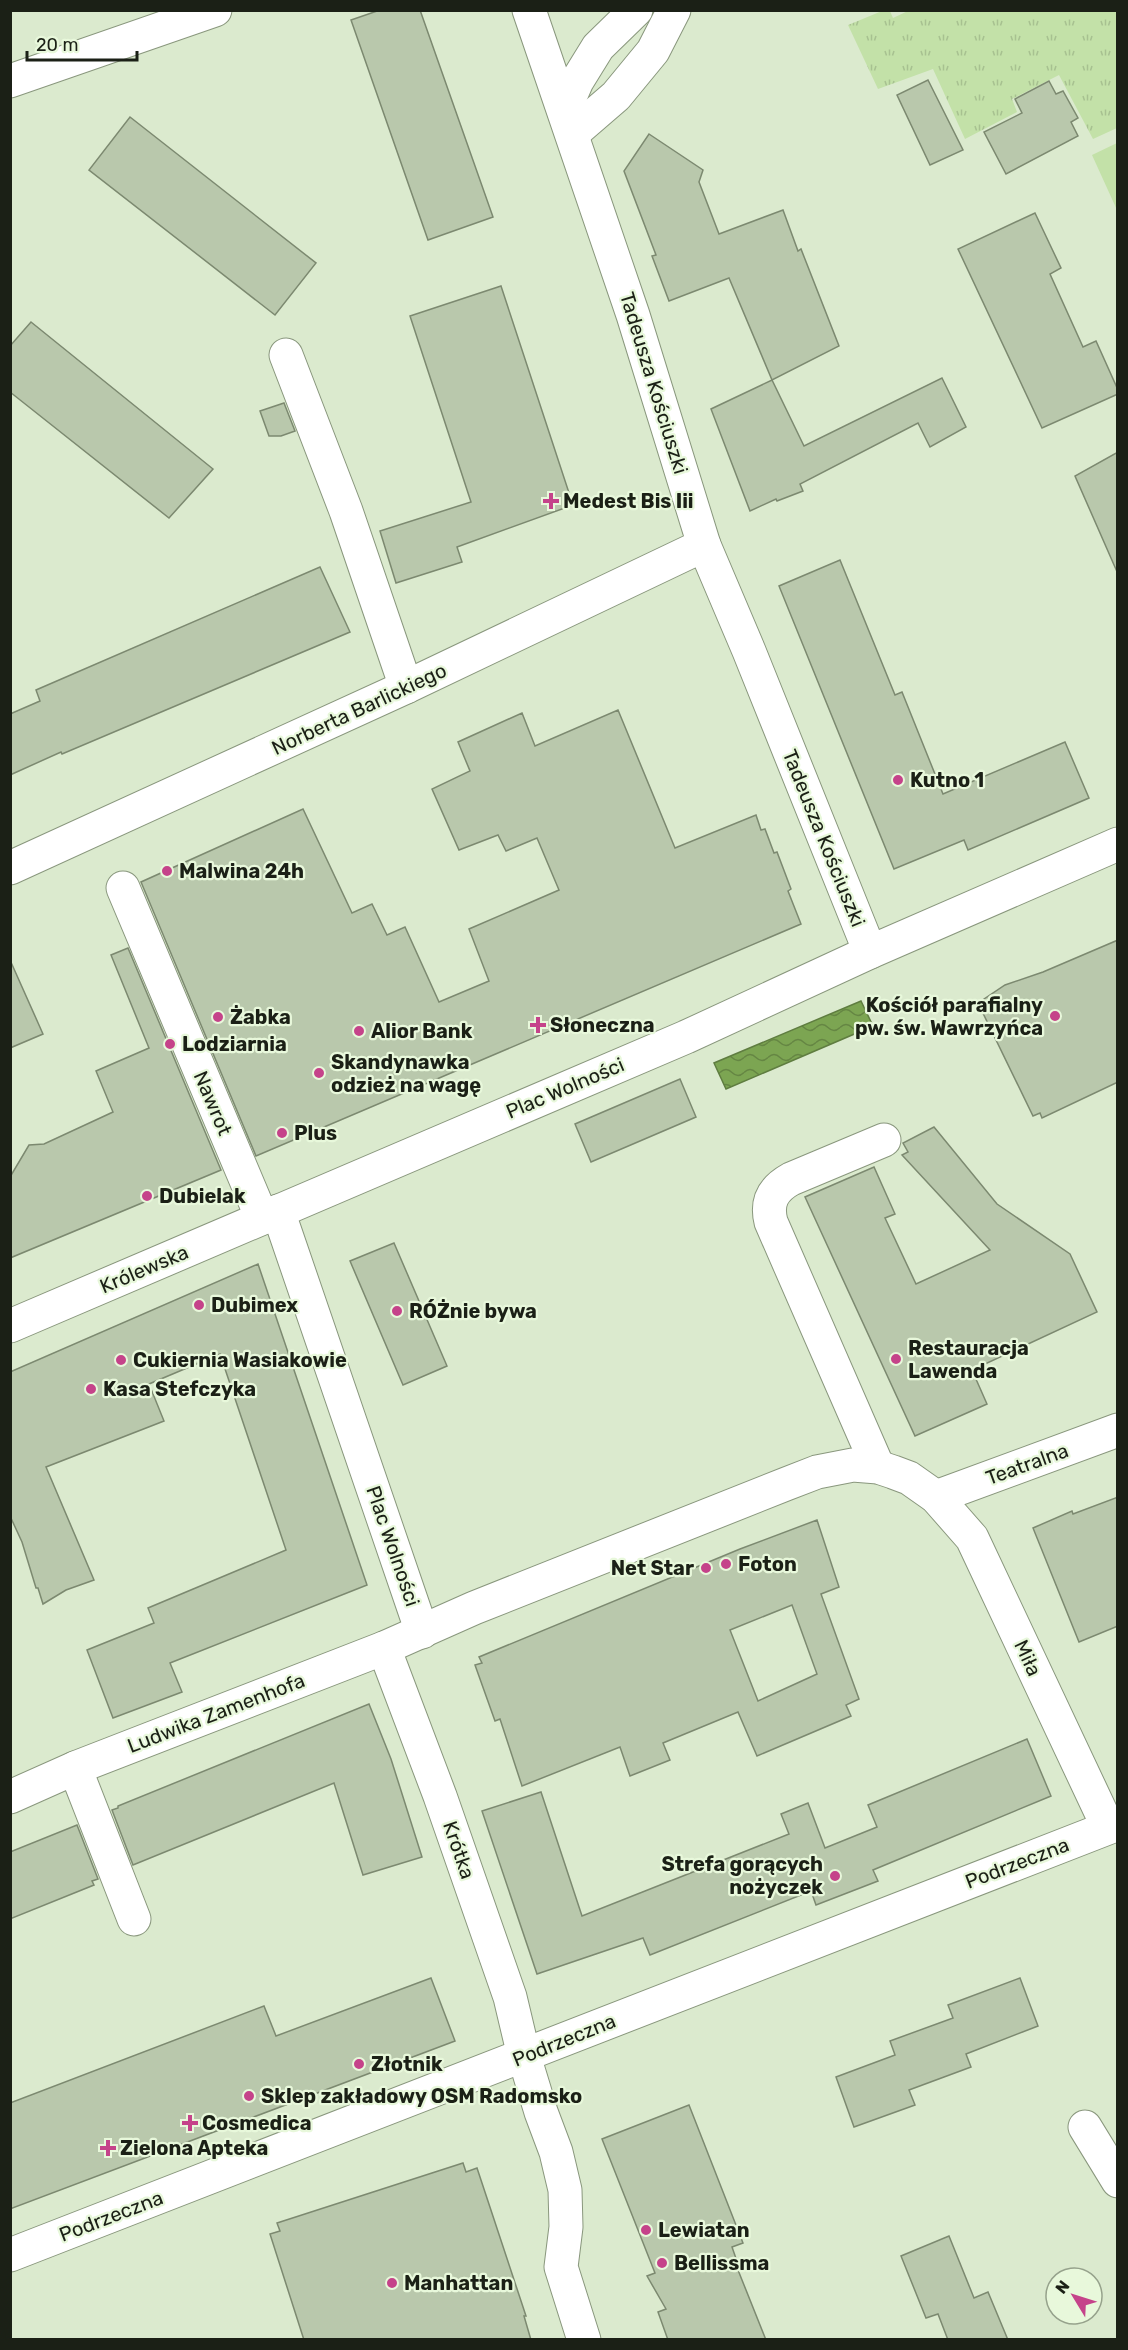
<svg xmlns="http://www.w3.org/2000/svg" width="1128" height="2350" font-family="Rubik,sans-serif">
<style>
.grass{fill:url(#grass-tufts)}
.park{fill:#c3e1a8}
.water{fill:url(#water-waves);stroke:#5f7d40;stroke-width:1.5}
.building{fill:#b9c8ac;stroke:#7c8970;stroke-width:1.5;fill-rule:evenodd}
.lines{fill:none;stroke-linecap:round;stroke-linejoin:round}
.street-casing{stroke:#89977d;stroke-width:35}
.secondary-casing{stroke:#89977d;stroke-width:35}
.street{stroke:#fff;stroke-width:33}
.secondary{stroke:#fff;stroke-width:33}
.poi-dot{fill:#c5438a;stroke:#e8f8db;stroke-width:2}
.labels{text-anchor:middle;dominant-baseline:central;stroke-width:4.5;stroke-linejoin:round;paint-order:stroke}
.street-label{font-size:20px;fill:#1b2016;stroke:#e8f8db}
.poi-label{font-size:20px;font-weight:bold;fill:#1b2016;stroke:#e8f8db;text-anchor:start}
</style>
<defs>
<pattern id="grass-tufts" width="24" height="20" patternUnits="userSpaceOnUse" patternTransform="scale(1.5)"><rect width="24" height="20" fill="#c3e1a8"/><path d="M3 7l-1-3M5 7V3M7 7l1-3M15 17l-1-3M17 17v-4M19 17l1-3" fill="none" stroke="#a7c190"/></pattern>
<pattern id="water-waves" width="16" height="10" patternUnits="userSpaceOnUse" patternTransform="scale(1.5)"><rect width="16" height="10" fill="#7ca552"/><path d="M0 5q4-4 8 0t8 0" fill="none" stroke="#658643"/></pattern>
</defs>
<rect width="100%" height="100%" fill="#dbeace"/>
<!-- grass -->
<path class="grass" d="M 910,10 L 1117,11 L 1117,128 L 1093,139 L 1059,75 L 1012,99 L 1017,112 L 965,139 L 933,69 L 878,89 L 848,25 L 882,11 L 890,11 L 893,18 Z"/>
<!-- park -->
<path class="park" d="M 1117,143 L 1117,210 L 1092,155 Z"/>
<!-- water -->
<path class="water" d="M 861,1001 L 873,1026 L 726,1089 L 714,1063 Z"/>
<!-- building -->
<g class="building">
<path d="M 380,10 L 420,10 L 493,217 L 428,240 L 351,20 Z"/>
<path d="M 928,80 L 963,150 L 930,165 L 897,95 Z"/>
<path d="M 1049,81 L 1056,94 L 1063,91 L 1078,118 L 1071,122 L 1078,136 L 1006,174 L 984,132 L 1022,113 L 1015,99 Z"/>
<path d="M 130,117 L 316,263 L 275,315 L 89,170 Z"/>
<path d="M 649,134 L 703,170 L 699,182 L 719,234 L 783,210 L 798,251 L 801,249 L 839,346 L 772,380 L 729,278 L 669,301 L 652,256 L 656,255 L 624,171 Z"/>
<path d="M 1035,213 L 1061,268 L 1050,274 L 1083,347 L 1096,341 L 1118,390 L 1118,394 L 1042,428 L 958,249 Z"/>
<path d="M 501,286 L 573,505 L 457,547 L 462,562 L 396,583 L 380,531 L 471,502 L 410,316 Z"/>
<path d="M 31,322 L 213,469 L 169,518 L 10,392 L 10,346 Z"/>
<path d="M 942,378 L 966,427 L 930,447 L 918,423 L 800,484 L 803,491 L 777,501 L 776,499 L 750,511 L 711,409 L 772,380 L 804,446 Z"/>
<path d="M 284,403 L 295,431 L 281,436 L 269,436 L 260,411 Z"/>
<path d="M 1118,452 L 1118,574 L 1075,476 Z"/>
<path d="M 840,560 L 895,695 L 902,692 L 943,794 L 1065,742 L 1089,798 L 968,850 L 964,840 L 894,869 L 779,586 Z"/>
<path d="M 320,567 L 350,632 L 62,754 L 61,752 L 10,775 L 10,714 L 40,701 L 36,690 Z"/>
<path d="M 618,710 L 675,848 L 756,815 L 761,830 L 765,829 L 774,853 L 777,852 L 791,889 L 788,891 L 801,924 L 256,1156 L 141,882 L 303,809 L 352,913 L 372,904 L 387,935 L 405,927 L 439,1002 L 489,981 L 469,929 L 559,890 L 537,838 L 506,851 L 498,835 L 459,850 L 432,789 L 470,771 L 458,742 L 522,713 L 535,746 Z"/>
<path d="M 1118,940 L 1118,1082 L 1042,1118 L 1040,1113 L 1033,1116 L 979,1005 L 985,1003 L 984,999 L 1005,985 L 1043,972 Z"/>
<path d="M 128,948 L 221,1170 L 10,1258 L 10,1177 L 29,1145 L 44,1144 L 113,1112 L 96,1071 L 149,1048 L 111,955 Z"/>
<path d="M 10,960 L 43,1034 L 10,1048 Z"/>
<path d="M 680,1079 L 696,1117 L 591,1162 L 575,1124 Z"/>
<path d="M 934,1127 L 997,1204 L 1070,1254 L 1097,1312 L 972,1370 L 987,1404 L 915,1436 L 805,1197 L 874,1167 L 895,1214 L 885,1218 L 916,1284 L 990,1250 L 902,1155 L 908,1152 L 903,1143 Z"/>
<path d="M 394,1243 L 447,1366 L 403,1385 L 350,1261 Z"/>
<path d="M 258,1264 L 367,1585 L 170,1663 L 182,1692 L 113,1718 L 87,1650 L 154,1623 L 148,1608 L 286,1550 L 220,1354 L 149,1384 L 164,1421 L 46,1467 L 94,1580 L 66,1590 L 43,1604 L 38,1588 L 36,1588 L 22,1542 L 10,1516 L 10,1372 Z"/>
<path d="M 1118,1497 L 1118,1626 L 1079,1642 L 1033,1528 L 1072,1511 L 1073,1514 Z"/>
<path d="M 817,1520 L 839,1587 L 821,1594 L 859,1699 L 846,1705 L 851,1716 L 757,1756 L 738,1712 L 663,1743 L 670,1760 L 630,1776 L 620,1747 L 522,1786 L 500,1719 L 495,1721 L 475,1665 L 482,1663 L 479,1657 L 740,1549 ZM 792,1605 L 817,1674 L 758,1701 L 730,1630 Z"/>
<path d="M 369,1704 L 391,1759 L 422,1857 L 363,1875 L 334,1783 L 133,1865 L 112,1810 L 118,1808 L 118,1806 Z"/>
<path d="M 1027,1739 L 1051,1796 L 873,1870 L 878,1881 L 816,1905 L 811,1891 L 650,1955 L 643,1938 L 537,1974 L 482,1811 L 541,1792 L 582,1916 L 789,1834 L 781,1814 L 808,1803 L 825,1848 L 877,1827 L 868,1805 Z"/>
<path d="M 77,1825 L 98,1879 L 92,1881 L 94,1885 L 10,1919 L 10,1852 Z"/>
<path d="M 431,1978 L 455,2041 L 10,2209 L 10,2103 L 264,2006 L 276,2036 Z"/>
<path d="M 1020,1978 L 1038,2026 L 966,2054 L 971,2067 L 909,2090 L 915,2105 L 854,2127 L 836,2077 L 895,2055 L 890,2041 L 953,2018 L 948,2005 Z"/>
<path d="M 689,2105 L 743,2243 L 732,2247 L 740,2270 L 738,2270 L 766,2340 L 668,2340 L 658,2312 L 666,2309 L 647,2276 L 655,2273 L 602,2139 Z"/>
<path d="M 463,2163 L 466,2172 L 477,2168 L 526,2316 L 524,2316 L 531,2340 L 304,2340 L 270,2234 L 280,2231 L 277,2223 Z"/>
<path d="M 949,2236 L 974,2298 L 988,2292 L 1008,2340 L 948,2340 L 938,2314 L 926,2318 L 901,2256 Z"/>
</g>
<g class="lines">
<!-- street casing -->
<g class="street-casing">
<g id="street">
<path d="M 10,81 L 215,10"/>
<path d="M 286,355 L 346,511 L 406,687"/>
<path d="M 704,545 L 749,651 L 870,952"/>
<path d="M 123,888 L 262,1218"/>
<path d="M 278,1211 L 422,1632"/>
<path d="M 10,1326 L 686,1037 L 870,952 L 1118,844"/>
<path d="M 878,1467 L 771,1222 C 766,1202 773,1189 791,1179 L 884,1140"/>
<path d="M 936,1497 L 1118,1430"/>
<path d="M 384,1648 L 440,1796 L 510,1997 L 524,2056 L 541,2112 L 556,2152 L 565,2190 L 566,2227 L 561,2267 L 584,2340"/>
<path d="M 75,1768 L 134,1919"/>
<path d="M 10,1797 L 75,1768 L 384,1648 L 474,1608 L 786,1484 L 817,1472 L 853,1465 L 878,1467 L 893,1472 L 909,1478 L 936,1497 L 972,1538 L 1108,1827"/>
<path d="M 1085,2127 L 1118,2181"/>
<path d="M 10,2255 L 1118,1824"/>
</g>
</g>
<!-- secondary casing -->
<g class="secondary-casing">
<g id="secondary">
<path d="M 564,111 L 577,81 L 598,47 L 636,10"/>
<path d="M 572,134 L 616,96 L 653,51 L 674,10"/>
<path d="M 10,868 L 406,687 L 704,545 L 633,315 L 529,10"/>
</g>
</g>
<!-- street -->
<use href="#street" class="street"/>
<!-- secondary -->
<use href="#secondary" class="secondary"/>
</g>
<!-- markers -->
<g class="poi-dot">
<path d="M548 492h6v6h6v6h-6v6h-6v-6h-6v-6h6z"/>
<circle cx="898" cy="780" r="6"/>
<circle cx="167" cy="871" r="6"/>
<circle cx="1055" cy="1016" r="6"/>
<circle cx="218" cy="1017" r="6"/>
<path d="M535 1016h6v6h6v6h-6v6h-6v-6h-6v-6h6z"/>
<circle cx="359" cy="1031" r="6"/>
<circle cx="170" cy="1044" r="6"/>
<circle cx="319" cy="1073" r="6"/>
<circle cx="282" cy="1133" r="6"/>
<circle cx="147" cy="1196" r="6"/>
<circle cx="199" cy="1305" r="6"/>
<circle cx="397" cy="1311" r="6"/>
<circle cx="896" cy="1359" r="6"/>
<circle cx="121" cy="1360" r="6"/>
<circle cx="91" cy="1389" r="6"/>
<circle cx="726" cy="1564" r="6"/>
<circle cx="706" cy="1568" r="6"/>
<circle cx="835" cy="1876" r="6"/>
<circle cx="359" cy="2064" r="6"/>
<circle cx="249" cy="2096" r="6"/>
<path d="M187 2114h6v6h6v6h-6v6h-6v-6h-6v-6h6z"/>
<path d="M105 2139h6v6h6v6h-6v6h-6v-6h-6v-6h6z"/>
<circle cx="646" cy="2230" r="6"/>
<circle cx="662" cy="2263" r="6"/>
<circle cx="392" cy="2283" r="6"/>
</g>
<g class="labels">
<!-- street labels -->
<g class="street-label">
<text transform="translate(654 383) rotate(73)">Tadeusza Kościuszki</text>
<text transform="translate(359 709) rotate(-25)">Norberta Barlickiego</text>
<text transform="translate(824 838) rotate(68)">Tadeusza Kościuszki</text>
<text transform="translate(565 1088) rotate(-23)">Plac Wolności</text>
<text transform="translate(213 1103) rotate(67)">Nawrot</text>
<text transform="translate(144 1269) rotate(-23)">Królewska</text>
<text transform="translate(1027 1464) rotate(-20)">Teatralna</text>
<text transform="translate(393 1546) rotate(71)">Plac Wolności</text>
<text transform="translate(1028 1658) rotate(65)">Miła</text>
<text transform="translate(216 1713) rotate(-21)">Ludwika Zamenhofa</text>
<text transform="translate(459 1850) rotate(71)">Krótka</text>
<text transform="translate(1017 1863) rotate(-21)">Podrzeczna</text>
<text transform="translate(564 2040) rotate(-22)">Podrzeczna</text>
<text transform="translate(111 2216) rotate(-21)">Podrzeczna</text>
</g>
<!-- poi labels -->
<g class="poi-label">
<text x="563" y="501">Medest Bis Iii</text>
<text x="910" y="780">Kutno 1</text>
<text x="179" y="871">Malwina 24h</text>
<text x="1043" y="1005" text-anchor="end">Kościół parafialny<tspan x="1043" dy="23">pw. św. Wawrzyńca</tspan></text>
<text x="230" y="1017">Żabka</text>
<text x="550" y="1025">Słoneczna</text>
<text x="371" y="1031">Alior Bank</text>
<text x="182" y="1044">Lodziarnia</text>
<text x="331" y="1062">Skandynawka<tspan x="331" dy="23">odzież na wagę</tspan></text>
<text x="294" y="1133">Plus</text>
<text x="159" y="1196">Dubielak</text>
<text x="211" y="1305">Dubimex</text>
<text x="409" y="1311">RÓŻnie bywa</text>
<text x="908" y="1348">Restauracja<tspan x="908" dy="23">Lawenda</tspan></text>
<text x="133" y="1360">Cukiernia Wasiakowie</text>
<text x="103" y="1389">Kasa Stefczyka</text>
<text x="738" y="1564">Foton</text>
<text x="694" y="1568" text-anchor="end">Net Star</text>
<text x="823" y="1864" text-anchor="end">Strefa gorących<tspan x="823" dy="23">nożyczek</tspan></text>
<text x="371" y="2064">Złotnik</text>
<text x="261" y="2096">Sklep zakładowy OSM Radomsko</text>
<text x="202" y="2123">Cosmedica</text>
<text x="120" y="2148">Zielona Apteka</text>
<text x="658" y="2230">Lewiatan</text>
<text x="674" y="2263">Bellissma</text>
<text x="404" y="2283">Manhattan</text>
</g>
</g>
<!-- border -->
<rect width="1128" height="2350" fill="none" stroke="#1b2016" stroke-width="24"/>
<!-- north arrow -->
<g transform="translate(1074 2296) rotate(308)"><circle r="28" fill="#e8f8db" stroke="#96a28c" stroke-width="1.5"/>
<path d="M0-4.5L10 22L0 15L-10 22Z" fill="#c5438a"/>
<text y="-9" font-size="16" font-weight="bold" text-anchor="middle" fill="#1b2016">N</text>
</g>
<!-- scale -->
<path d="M27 51v9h110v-9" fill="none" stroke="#1b2016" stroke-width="3"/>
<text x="36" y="51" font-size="18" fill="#1b2016" stroke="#e8f8db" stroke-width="4.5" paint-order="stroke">20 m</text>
</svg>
